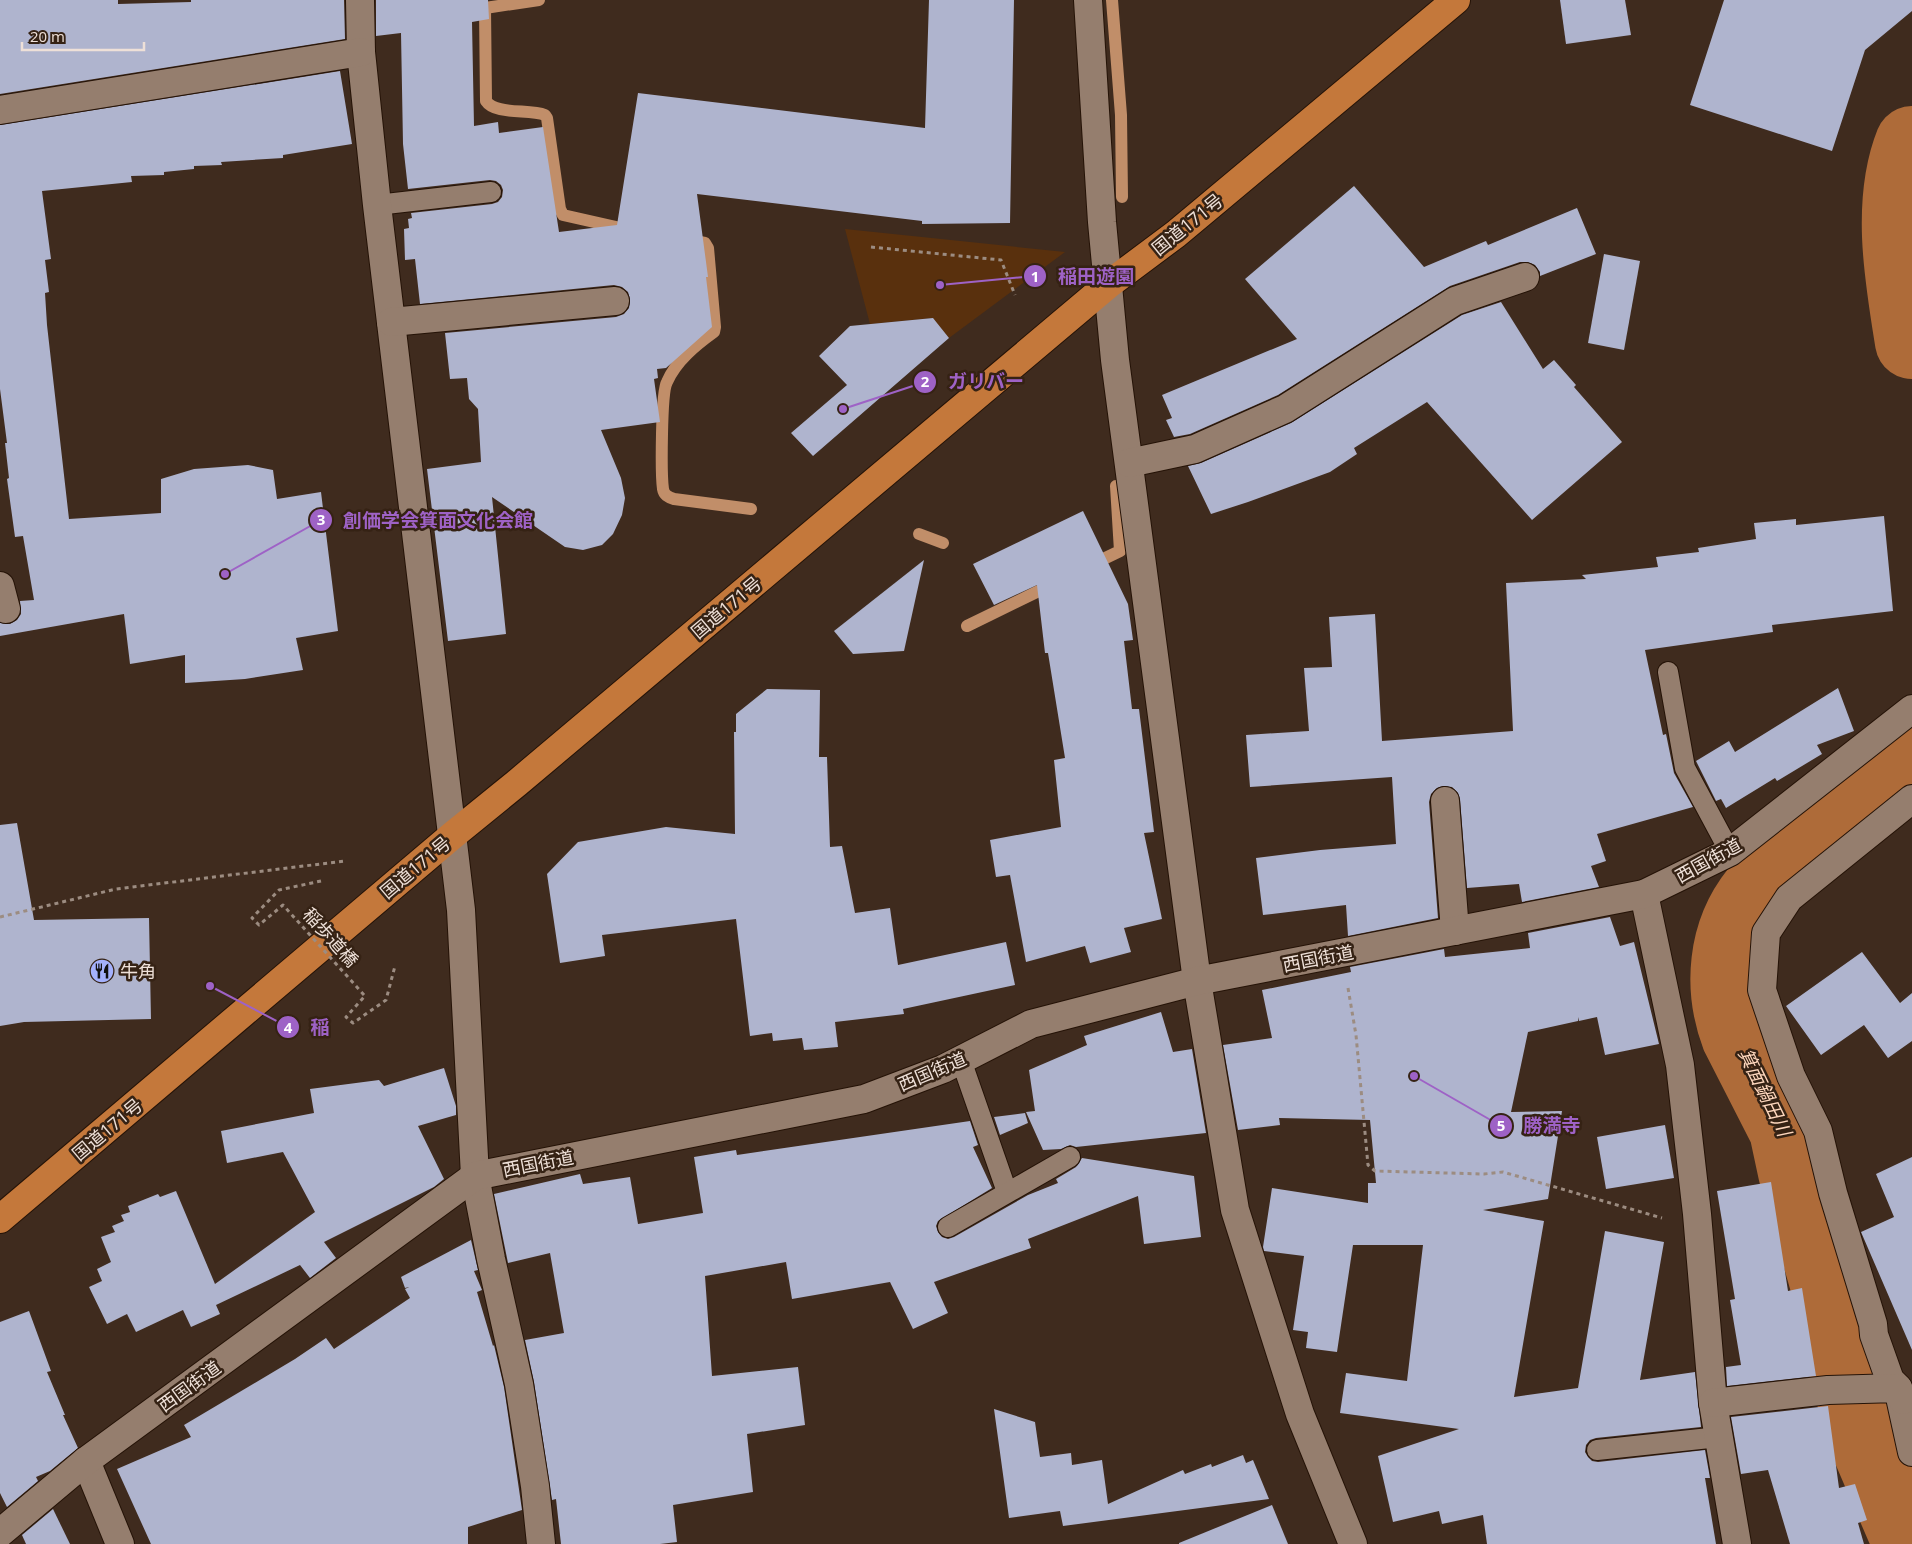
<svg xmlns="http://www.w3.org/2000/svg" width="1912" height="1544" font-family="'Open Sans','Noto Sans JP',sans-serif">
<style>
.green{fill:#59300d}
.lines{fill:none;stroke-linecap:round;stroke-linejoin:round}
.stream{stroke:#c18e69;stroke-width:12}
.river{stroke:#ae6b39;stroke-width:74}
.building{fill:#afb4ce}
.service-casing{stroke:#251307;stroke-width:22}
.minor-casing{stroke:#251307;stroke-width:30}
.trunk-casing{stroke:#251307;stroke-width:30}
.path{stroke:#9c8c81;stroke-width:3;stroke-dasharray:4 4;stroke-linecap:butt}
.service{stroke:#957e6e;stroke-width:20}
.minor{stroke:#957e6e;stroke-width:28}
.trunk{stroke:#c4783b;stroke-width:28}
.path-bridge{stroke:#9c8c81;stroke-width:3;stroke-dasharray:4 4;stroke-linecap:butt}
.labels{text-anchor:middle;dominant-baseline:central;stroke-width:5;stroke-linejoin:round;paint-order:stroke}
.street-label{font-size:18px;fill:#eee0d8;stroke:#352214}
.poi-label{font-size:18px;fill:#eee0d8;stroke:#352214;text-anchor:start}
.water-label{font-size:19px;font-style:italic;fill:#fdd6bc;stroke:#352214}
.leader{fill:none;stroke:#9e62c6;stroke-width:2}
.callout-dot{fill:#9e62c6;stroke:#352214;stroke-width:2}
.mark-label{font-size:15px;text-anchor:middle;font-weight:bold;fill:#fff}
.callout-label{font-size:19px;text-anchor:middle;font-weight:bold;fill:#9e62c6;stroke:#352214;stroke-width:5;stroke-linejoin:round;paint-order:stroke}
</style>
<rect width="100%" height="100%" fill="#3f2b1e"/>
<!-- green -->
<path class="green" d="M 845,229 L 1065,252 L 949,338 L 932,318 L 870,324 Z"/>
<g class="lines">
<!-- stream -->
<g class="stream">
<path d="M 539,0 L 485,8 L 486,101 C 495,115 529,109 545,115 L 547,118 L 560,209 L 563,215 L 625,229"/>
<path d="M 1112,0 L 1121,115 L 1122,197"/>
<path d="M 689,240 L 705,243 L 708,248 L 715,327 L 714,332 C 696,345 676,361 667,382 C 661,392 661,475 663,489 C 664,495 668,497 674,499 L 751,509"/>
<path d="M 919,534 L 943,543"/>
<path d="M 1091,565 L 1120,551 L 1116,486"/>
<path d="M 967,626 L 1053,584"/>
</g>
<!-- river -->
<g class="river">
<path d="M 1912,143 C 1888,203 1902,280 1912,342"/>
<path d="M 1910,1544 L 1864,1437 L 1842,1355 L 1834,1308 L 1795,1172 L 1786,1130 L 1738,1036 C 1720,988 1724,933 1757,892 C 1772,874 1797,856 1815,842 C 1827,832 1837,821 1849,811 C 1870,794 1892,780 1912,762"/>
</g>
</g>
<!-- building -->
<g class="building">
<path d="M 0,0 L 118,0 L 118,4 L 191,2 L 191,0 L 344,0 L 345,39 L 0,94 Z"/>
<path d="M 376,0 L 488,0 L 489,19 L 472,22 L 474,126 L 498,122 L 499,133 L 543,127 L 559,232 L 617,225 L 638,93 L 925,128 L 929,0 L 1014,0 L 1010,223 L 922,224 L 922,221 L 697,194 L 708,277 L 706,277 L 712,327 L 666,368 L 657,369 L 658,378 L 654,379 L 660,422 L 601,430 L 621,478 L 625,498 L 622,515 L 613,534 L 602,545 L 583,550 L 565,547 L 492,497 L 506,634 L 448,641 L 427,469 L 481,462 L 478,409 L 469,399 L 467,378 L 450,379 L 445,333 L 616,317 L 624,314 L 629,308 L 630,299 L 628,292 L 622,287 L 614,285 L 420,304 L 415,259 L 405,260 L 404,229 L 409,228 L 408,219 L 412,218 L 411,213 L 492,204 L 498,202 L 502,197 L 503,190 L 501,185 L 496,181 L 490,180 L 408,189 L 403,144 L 401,33 L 376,36 Z"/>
<path d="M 1560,0 L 1625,0 L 1631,35 L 1566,44 Z"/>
<path d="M 1724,0 L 1912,0 L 1912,11 L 1865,50 L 1832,151 L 1690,105 Z"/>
<path d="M 340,71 L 352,144 L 283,155 L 283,158 L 221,162 L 222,165 L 194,166 L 194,169 L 164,172 L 164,175 L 131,176 L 132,182 L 42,191 L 51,259 L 45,260 L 49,292 L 45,293 L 47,325 L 69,519 L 161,513 L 161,479 L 194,469 L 248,465 L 273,470 L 277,499 L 321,492 L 338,631 L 296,638 L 303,670 L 245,679 L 185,683 L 185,655 L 130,664 L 124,614 L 0,636 L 0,623 L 10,624 L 17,620 L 21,614 L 20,601 L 34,600 L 23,536 L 15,537 L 7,479 L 9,478 L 5,443 L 7,443 L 0,389 L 0,125 Z"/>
<path d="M 1354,186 L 1424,267 L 1486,241 L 1488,245 L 1577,208 L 1596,254 L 1540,276 L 1540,272 L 1535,265 L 1528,262 L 1520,262 L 1450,286 L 1278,395 L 1190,434 L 1174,437 L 1166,420 L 1172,418 L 1162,395 L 1297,339 L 1245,279 Z"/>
<path d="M 1604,254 L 1640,261 L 1624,350 L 1588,343 Z"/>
<path d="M 1501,302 L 1543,369 L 1554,360 L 1576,385 L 1574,387 L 1622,442 L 1532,520 L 1427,402 L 1354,448 L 1357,454 L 1330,472 L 1248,502 L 1211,514 L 1188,466 L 1201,463 L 1291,423 L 1462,315 Z"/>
<path d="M 933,318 L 949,338 L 813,456 L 791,433 L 847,385 L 819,356 L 850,326 Z"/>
<path d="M 1083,511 L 1128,604 L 1133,640 L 1124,641 L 1132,709 L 1139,709 L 1154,832 L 1144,833 L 1162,919 L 1124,928 L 1131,952 L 1090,963 L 1085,946 L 1026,962 L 1010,875 L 996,877 L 990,840 L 1061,827 L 1054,760 L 1065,758 L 1048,653 L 1045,653 L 1037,585 L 994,605 L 973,564 Z"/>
<path d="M 1884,516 L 1893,611 L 1772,625 L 1773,632 L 1645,650 L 1663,735 L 1666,734 L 1674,773 L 1693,807 L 1597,834 L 1606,861 L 1591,866 L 1599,887 L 1522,902 L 1519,884 L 1467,888 L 1460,799 L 1458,793 L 1452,787 L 1443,786 L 1437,788 L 1431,794 L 1429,802 L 1438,918 L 1348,936 L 1346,905 L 1263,915 L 1256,858 L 1320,850 L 1396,844 L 1392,777 L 1250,787 L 1246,735 L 1309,731 L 1304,668 L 1332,667 L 1329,617 L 1375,614 L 1382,741 L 1513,731 L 1506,583 L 1586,579 L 1582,575 L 1658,567 L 1656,557 L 1699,552 L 1698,548 L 1756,539 L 1754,523 L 1796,519 L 1796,525 Z"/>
<path d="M 924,560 L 904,651 L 853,654 L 834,631 Z"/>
<path d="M 1838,688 L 1854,731 L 1817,745 L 1822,754 L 1777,781 L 1775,778 L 1726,808 L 1721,799 L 1716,801 L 1696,761 L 1729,741 L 1735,752 Z"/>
<path d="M 767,689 L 820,690 L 819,757 L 827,757 L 830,847 L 842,846 L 855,913 L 890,908 L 898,965 L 1006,942 L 1015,985 L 903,1009 L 904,1014 L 835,1022 L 838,1047 L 804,1050 L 802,1038 L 773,1041 L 772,1033 L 750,1036 L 736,919 L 602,935 L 605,956 L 560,963 L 547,874 L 578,842 L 666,827 L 735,834 L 734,732 L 736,732 L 736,714 Z"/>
<path d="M 17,823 L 34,920 L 149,918 L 151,1019 L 24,1022 L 0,1026 L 0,825 Z"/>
<path d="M 1610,917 L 1620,946 L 1634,942 L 1659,1044 L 1605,1055 L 1597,1017 L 1579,1021 L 1578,1017 L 1578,1021 L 1528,1032 L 1511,1112 L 1562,1111 L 1548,1199 L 1483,1210 L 1544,1221 L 1514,1397 L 1578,1388 L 1605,1231 L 1664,1242 L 1640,1380 L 1695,1372 L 1701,1427 L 1596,1438 L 1590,1440 L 1586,1445 L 1585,1452 L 1588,1457 L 1592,1461 L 1598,1462 L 1705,1450 L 1710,1478 L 1705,1478 L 1716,1544 L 1487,1544 L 1483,1515 L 1442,1524 L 1439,1511 L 1393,1522 L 1378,1456 L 1459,1429 L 1340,1413 L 1346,1373 L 1407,1381 L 1423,1245 L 1353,1245 L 1337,1352 L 1306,1348 L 1308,1332 L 1293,1330 L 1304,1256 L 1264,1251 L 1263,1247 L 1272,1188 L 1368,1203 L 1368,1183 L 1376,1183 L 1370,1120 L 1279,1118 L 1280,1125 L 1238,1130 L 1223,1045 L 1272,1038 L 1262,990 L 1351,972 L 1350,967 L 1444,949 L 1445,957 L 1530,948 L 1528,933 Z"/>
<path d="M 1862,952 L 1900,1003 L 1912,993 L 1912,1041 L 1888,1058 L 1864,1025 L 1821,1055 L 1786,1006 Z"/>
<path d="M 1161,1012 L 1173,1052 L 1192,1049 L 1206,1133 L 1076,1147 L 1070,1145 L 1061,1149 L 1043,1150 L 1026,1112 L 1035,1111 L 1029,1070 L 1087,1045 L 1084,1036 Z"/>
<path d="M 444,1068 L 456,1106 L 456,1115 L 418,1126 L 444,1179 L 434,1187 L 324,1242 L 336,1258 L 310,1278 L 300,1265 L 216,1305 L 220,1314 L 191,1327 L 183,1310 L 136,1332 L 127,1314 L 107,1324 L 89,1287 L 102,1281 L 97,1269 L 111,1262 L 101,1237 L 115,1232 L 112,1226 L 124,1221 L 121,1215 L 130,1212 L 128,1206 L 158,1194 L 160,1197 L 176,1191 L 215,1284 L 315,1212 L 283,1152 L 227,1163 L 221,1131 L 314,1113 L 310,1089 L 379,1080 L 384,1086 Z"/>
<path d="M 1025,1113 L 1028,1123 L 1000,1135 L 994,1117 Z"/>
<path d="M 970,1121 L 978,1145 L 973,1147 L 992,1188 L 938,1221 L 936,1226 L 938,1232 L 942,1237 L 948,1239 L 954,1237 L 1028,1195 L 1058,1183 L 1056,1179 L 1076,1167 L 1082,1158 L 1194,1176 L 1201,1237 L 1144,1244 L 1138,1196 L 1028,1239 L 1031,1248 L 934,1282 L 948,1313 L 913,1329 L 890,1282 L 792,1299 L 786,1262 L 705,1276 L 712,1376 L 798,1367 L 805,1425 L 747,1434 L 753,1492 L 673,1505 L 677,1542 L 660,1544 L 561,1544 L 556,1499 L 552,1500 L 534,1382 L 525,1340 L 564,1333 L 550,1253 L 508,1263 L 494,1194 L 580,1174 L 583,1184 L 630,1177 L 638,1224 L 703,1213 L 694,1157 L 736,1150 L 737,1155 Z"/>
<path d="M 1665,1125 L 1674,1178 L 1606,1189 L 1597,1137 Z"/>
<path d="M 1912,1157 L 1912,1350 L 1861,1232 L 1894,1217 L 1876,1174 Z"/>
<path d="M 1771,1182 L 1788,1291 L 1802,1288 L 1816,1376 L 1727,1386 L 1726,1367 L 1741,1365 L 1730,1300 L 1735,1299 L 1717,1191 Z"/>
<path d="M 471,1240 L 478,1270 L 474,1271 L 482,1290 L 477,1292 L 493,1346 L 494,1345 L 504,1387 L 522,1510 L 468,1527 L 468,1544 L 151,1544 L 117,1469 L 191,1437 L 184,1425 L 295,1359 L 326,1338 L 334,1349 L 410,1298 L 405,1289 L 409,1287 L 405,1288 L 401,1277 Z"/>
<path d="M 29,1311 L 51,1371 L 47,1372 L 65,1415 L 63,1415 L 78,1448 L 50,1471 L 36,1477 L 38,1481 L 7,1507 L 0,1493 L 0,1322 Z"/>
<path d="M 1828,1406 L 1839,1488 L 1855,1484 L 1867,1520 L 1858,1523 L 1864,1544 L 1790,1544 L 1768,1470 L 1741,1474 L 1731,1417 Z"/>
<path d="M 994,1409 L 1035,1422 L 1040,1457 L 1071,1453 L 1072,1465 L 1102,1460 L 1108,1504 L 1183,1470 L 1185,1474 L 1211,1464 L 1212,1467 L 1243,1455 L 1246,1463 L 1253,1460 L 1269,1499 L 1063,1526 L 1060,1511 L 1009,1518 Z"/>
<path d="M 1272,1505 L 1288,1544 L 1179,1544 L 1179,1543 Z"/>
<path d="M 53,1509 L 70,1544 L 26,1544 L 22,1535 Z"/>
</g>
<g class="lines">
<!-- service casing -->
<g class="service-casing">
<g id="service">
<path d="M 377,205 L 491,192"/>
<path d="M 1668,672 L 1685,768 L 1730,852"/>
<path d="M 961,1060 L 1007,1192"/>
<path d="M 948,1227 L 1070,1157"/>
<path d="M 1597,1450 L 1719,1437"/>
</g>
</g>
<!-- minor casing -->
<g class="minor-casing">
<g id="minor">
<path d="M 360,0 L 361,52 L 377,205 L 461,910 L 475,1176 L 491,1259 L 519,1384 L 535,1486 L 541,1544"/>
<path d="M 1088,0 L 1102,222 L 1115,360 L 1197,981 L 1235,1210 L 1300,1414 L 1353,1544"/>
<path d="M 0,110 L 361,52"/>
<path d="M 391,322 L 615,301"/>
<path d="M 1129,463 L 1195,449 L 1285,409 L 1455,301 L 1525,277"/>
<path d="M 0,586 L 6,609"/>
<path d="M 1912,799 L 1789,898 L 1766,933 L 1762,990 L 1791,1076 L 1818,1131 L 1833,1193 L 1873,1324 L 1874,1335 L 1890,1380 L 1898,1388 L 1912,1452"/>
<path d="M 1445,801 L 1455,931"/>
<path d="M 1644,894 L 1680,1065 L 1697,1214 L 1713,1403 L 1737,1544"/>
<path d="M 1713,1403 L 1828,1390 L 1898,1388 L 1903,1400"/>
<path d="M 86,1461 L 120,1544"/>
<path d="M 0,1533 L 86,1461 L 475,1176 L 864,1099 L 943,1069 L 1031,1024 L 1197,981 L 1644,894 L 1730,852 L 1912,709"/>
</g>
</g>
<!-- trunk casing -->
<g class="trunk-casing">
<path id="trunk" d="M 0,1219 L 453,835 L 517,783 L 1109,284 L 1176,234 L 1456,0"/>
</g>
<!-- path -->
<g class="path">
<path d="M 871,247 L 1001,260 L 1015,295"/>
<path d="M 0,917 L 116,889 L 345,861"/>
<path d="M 1348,988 L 1356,1035 L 1368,1165 L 1375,1171 L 1484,1174 L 1503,1172 L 1662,1218"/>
</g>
<!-- service -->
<use href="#service" class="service"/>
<!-- minor -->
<use href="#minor" class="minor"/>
<!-- trunk -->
<use href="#trunk" class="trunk"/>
<!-- path-bridge -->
<path class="path-bridge" d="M 321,881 L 279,890 L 252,918 L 259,925 L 283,905 L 365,996 L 346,1017 L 353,1023 L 386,1000 L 395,966"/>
</g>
<!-- icons -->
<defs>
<g id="restaurant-disc" transform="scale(1.25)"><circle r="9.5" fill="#a4b1fc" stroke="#352214"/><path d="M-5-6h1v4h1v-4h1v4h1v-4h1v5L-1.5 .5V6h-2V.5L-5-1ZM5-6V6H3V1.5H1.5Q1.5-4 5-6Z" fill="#111"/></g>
</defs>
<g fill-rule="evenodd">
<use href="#restaurant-disc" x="102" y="971"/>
</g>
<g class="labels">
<!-- street labels -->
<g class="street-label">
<text transform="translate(1187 224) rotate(-39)">国道171号</text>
<text transform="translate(726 607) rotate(-40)">国道171号</text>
<text transform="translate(1708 860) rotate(-29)">西国街道</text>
<text transform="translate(415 867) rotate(-40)">国道171号</text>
<text transform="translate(331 937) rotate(48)">稲歩道橋</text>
<text transform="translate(1318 958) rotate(-11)">西国街道</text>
<text transform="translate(932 1071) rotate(-23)">西国街道</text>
<text transform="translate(107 1129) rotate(-40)">国道171号</text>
<text transform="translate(538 1163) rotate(-11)">西国街道</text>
<text transform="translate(189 1386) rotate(-36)">西国街道</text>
</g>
<!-- poi labels -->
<g class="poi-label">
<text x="120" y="971">牛角</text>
</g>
<!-- water labels -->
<g class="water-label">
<text transform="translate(1765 1092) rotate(64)">箕面鍋田川</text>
</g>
</g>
<!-- callouts -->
<path class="leader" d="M940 285L1035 276M843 409L925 382M225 574L321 520M210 986L288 1027M1414 1076L1501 1126"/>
<g class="callout-dot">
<circle cx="940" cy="285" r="5"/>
<circle cx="843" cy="409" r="5"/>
<circle cx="225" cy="574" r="5"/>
<circle cx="210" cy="986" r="5"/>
<circle cx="1414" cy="1076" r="5"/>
<circle cx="1035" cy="276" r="12"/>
<circle cx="925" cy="382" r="12"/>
<circle cx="321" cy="520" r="12"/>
<circle cx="288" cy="1027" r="12"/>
<circle cx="1501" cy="1126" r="12"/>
</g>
<g class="mark-label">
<text x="1035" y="282">1</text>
<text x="925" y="387">2</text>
<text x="321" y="525">3</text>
<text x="288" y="1033">4</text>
<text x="1501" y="1131">5</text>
</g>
<g class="callout-label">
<text x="1096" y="283">稲田遊園</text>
<text x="986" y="388">ガリバー</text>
<text x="438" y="527">創価学会箕面文化会館</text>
<text x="320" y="1034">稲</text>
<text x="1552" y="1132">勝満寺</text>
</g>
<!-- scale -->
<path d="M22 42v8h122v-8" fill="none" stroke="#eee0d8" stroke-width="2.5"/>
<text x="30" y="42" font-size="15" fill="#eee0d8" stroke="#352214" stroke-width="4" paint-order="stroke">20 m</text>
</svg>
